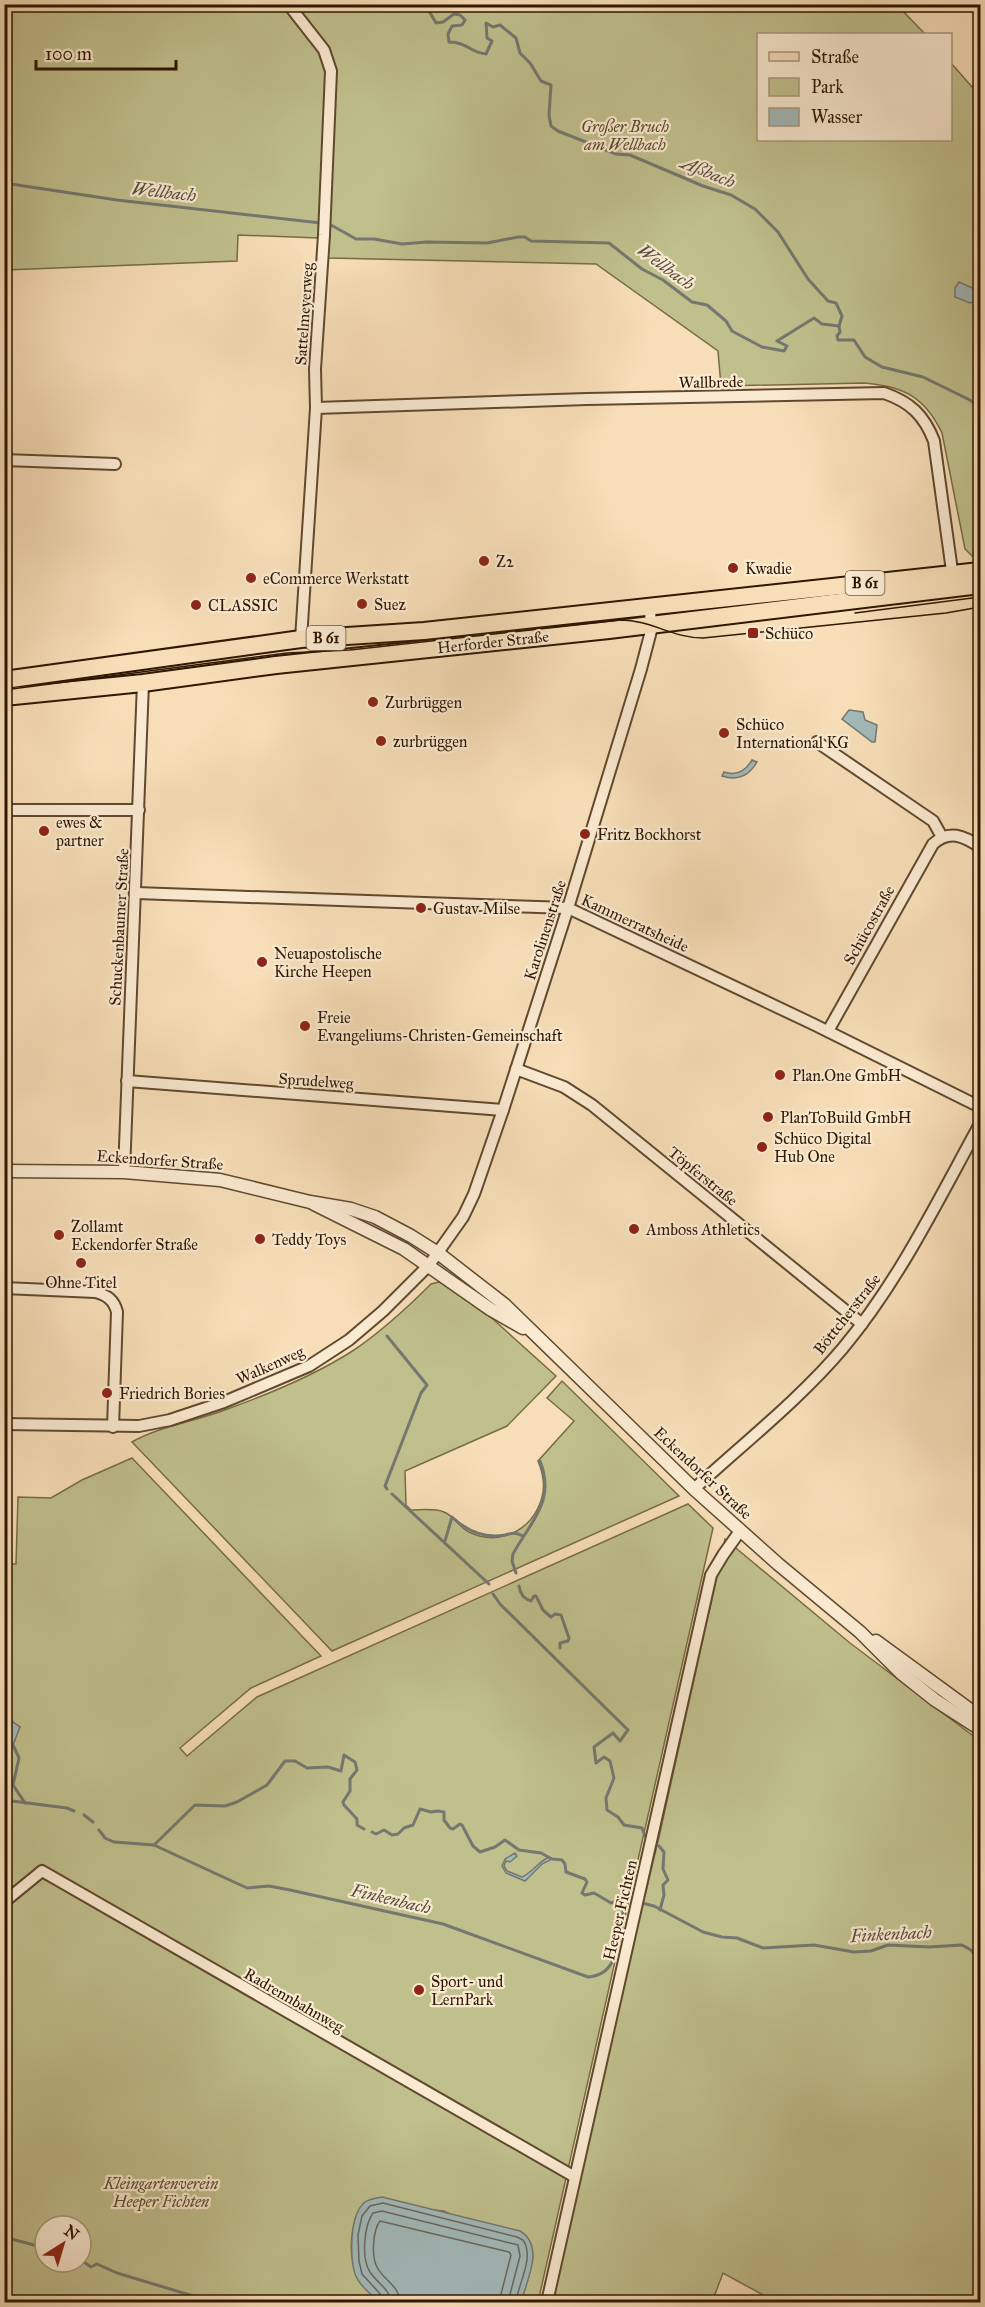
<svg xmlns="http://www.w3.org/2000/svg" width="985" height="2307" font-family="'IM FELL Great Primer',serif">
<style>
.green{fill:#c0c08d;stroke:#776c46;stroke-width:1.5;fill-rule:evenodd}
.water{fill:#a2b9ba;stroke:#747870;stroke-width:1.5}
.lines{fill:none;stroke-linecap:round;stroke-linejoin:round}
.shore{stroke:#68685d;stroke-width:1.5}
.stream{stroke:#747870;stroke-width:3}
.minor-casing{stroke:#60492e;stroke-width:14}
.tertiary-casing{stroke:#60492e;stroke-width:15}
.primary-casing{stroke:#2e1700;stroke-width:20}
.minor{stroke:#faead1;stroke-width:10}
.tertiary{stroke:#faead1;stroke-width:12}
.primary{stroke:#f7deb8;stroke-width:16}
.tram{stroke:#2e1700;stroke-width:1.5}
.poi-dot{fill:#8f2418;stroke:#faead1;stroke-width:2}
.labels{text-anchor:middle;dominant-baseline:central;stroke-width:4.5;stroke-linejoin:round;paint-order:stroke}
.shield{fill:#faead1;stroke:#6b563f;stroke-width:1.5}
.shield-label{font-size:15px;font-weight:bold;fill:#2e1700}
.park-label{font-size:16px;font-style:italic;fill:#5a4a2a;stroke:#faead1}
.street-label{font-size:16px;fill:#2e1700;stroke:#faead1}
.poi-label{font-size:16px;fill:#2e1700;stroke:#faead1;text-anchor:start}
.water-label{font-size:18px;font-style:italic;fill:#575041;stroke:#faead1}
</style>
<rect width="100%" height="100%" fill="#f7deb8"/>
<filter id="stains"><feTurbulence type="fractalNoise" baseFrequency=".00333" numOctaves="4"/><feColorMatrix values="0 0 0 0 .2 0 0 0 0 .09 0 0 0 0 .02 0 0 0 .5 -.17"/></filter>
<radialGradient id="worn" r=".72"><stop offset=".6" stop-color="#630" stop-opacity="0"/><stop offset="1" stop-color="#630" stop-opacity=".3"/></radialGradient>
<!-- green -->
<g class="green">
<path d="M 4,5 L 897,5 L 925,34 L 758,34 L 758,140 L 950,140 L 951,63 L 980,96 L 980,560 L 972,556 L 965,549 L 942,433 C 925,397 903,386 864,383 L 721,386 L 718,351 L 596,264 L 328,258 L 330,228 L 320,226 L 318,238 L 238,235 L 237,261 L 5,270 Z"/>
<path d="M 439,1282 L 444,1283 L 494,1320 L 556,1376 L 507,1426 L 405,1471 L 406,1505 L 411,1510 C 420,1510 435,1508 444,1512 C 453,1515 460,1528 469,1532 C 495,1545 524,1534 537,1510 C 546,1493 545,1478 538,1461 L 574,1421 L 547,1398 L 562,1381 L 679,1496 L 332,1651 L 132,1442 C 158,1427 192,1422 222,1411 C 267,1395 314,1376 354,1350 C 382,1331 407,1308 431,1284 Z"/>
<path d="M 132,1458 L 321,1656 L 251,1688 L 180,1748 L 187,1756 L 257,1697 L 688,1504 L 713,1528 L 538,2302 L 521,2302 L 533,2257 L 444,2211 L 364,2203 C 352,2218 349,2245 353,2263 C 356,2278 369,2293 380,2302 L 5,2302 L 4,1751 L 7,1752 L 20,1727 L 4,1716 L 5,1564 L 16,1564 L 18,1497 L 51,1498 L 82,1480 ZM 45,2226 L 81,2226 L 81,2262 L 45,2262 Z"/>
<path d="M 725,1539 L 850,1643 L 980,1741 L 980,2302 L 776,2302 L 723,2273 L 712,2302 L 552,2302 L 611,2035 L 659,1837 Z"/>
</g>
<!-- water -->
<g class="water">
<path d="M 959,282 L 977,290 L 979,296 L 976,301 L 970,303 L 955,297 L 955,288 Z"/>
<path d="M 849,710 L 863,712 L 865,720 L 877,725 L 875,742 L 872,742 L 842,719 Z"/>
<path d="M 752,760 L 757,762 C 749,776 737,781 722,776 L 724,772 C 736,776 745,772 752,760 Z"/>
<path d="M 4,1716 L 20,1727 L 13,1745 L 7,1752 L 5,1751 Z"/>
<path d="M 515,1853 L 517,1856 L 510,1862 L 506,1861 L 504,1866 L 507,1871 L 522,1877 C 533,1872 538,1862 549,1857 L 552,1859 L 542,1864 L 525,1881 L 506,1873 L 502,1866 L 505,1859 Z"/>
<path d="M 382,2197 L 520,2231 C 545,2246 527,2280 521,2302 L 380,2302 C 371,2295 359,2285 355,2274 C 350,2257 349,2215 365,2202 C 369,2199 376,2198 382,2197 Z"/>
</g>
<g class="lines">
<!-- shore -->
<g class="shore">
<path d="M 383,2302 L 382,2296 L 362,2274 L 359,2261 L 358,2235 L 362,2216 L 370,2206 L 383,2203 L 517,2237 L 523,2240 C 535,2257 518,2284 516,2302"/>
<path d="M 391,2302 C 390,2289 377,2283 370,2272 C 361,2258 364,2226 373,2213 L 382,2211 L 518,2245 L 520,2256 L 508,2302"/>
<path d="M 400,2302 C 399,2285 384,2281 377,2267 C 371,2256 373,2230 380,2221 L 509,2252 L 511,2255 L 499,2302"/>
</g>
<!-- stream -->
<g class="stream">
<path d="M 425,4 L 436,23 L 443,22 L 454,14 L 460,15 L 465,20 L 462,25 L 452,26 L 448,34 L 449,42 C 467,42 471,53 486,54 L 492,41 L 487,38 L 486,23 L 493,27 L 500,25 L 516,38 L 520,53 L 530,63 L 541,81 L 551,85 L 549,115 L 551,126 L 558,131 L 616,154 L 630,155 L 703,186 L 731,195 L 755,209 L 778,232 L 808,279 L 828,301 L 836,303 L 842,316 L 839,326 L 840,332 L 837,336 L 838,340 L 854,340 L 865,357 L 882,367 L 923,377 L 970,400 L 980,408"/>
<path d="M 4,183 L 117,200 L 321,223"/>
<path d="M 331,225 L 356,239 L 374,239 L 402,244 L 427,242 L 487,243 L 518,237 L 525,237 L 531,241 L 609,243 L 642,269 L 663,280 L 692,302 L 707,305 L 726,321 L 732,331 L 762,347 L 784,351 L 787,346 L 777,341 L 814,318 L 822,324 L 839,326"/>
<path d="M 387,1336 L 427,1385 L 421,1393 L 385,1486 L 387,1489"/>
<path d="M 392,1494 L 489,1584"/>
<path d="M 445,1541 L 452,1517 C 467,1531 484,1539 505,1535 C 512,1533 516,1532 523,1536"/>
<path d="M 516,1573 L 512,1561 L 513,1554 C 531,1521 556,1501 540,1461"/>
<path d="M 519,1586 C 520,1593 524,1599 531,1601 L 534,1596 L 536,1596 L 543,1610 L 551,1617 L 555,1614 L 561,1615 L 569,1638 L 568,1641 L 560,1643 L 560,1648"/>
<path d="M 493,1594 L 500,1604 L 628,1730 L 620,1741 L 613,1733 L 594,1747 L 596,1763 L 604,1757 L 610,1761 L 614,1778 L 606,1798 L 607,1810 L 618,1817 L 624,1825 L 642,1828 L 645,1836"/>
<path d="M 13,1745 L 19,1758 L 13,1785 L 25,1803"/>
<path d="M 4,1800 L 67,1808 L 74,1811"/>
<path d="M 84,1815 L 93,1822"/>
<path d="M 99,1830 L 105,1838 L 114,1842 L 154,1845 L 247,1888 L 269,1886 L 290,1890 L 443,1924 L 588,1977 C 599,1976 607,1972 612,1962 L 626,1899"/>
<path d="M 372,1832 L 376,1834 L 384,1830 L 392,1835 L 398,1834 L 404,1828 L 413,1825 L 420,1809 L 431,1812 L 438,1811 L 444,1812 L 444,1820 L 450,1828 L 453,1829 L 460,1824 L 462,1825 L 473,1846 L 480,1852 L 495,1847 L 505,1840 L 519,1850 L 541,1853 L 552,1859 L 562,1860 L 565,1864 L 566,1872 L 585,1879 L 587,1882 L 582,1893 L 585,1895 L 594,1893 L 611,1903 L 626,1899 L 654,1906 L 703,1932 L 722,1937 L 737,1938 L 763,1948 L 814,1945 L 854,1952 L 871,1951 L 888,1945 L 929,1947 L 962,1945 L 971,1950 L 980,1961"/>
<path d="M 154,1845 L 195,1805 L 225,1806 L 237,1802 L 267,1785 L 285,1761 L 295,1761 L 307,1768 L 328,1767 L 341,1771 L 344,1755 L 355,1762 L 357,1770 L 350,1779 L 350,1791 L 343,1802 L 344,1805 L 357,1819 L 357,1825 L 364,1829"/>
<path d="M 659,1846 L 664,1852 L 663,1869 L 668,1880 L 663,1885 L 664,1895 L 660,1910"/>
<path d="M 4,2237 L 45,2248"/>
<path d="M 81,2260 L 91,2267 L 97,2264 L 117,2273 L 213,2302"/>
</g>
<!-- minor casing -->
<g class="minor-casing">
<g id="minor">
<path d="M 288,4 L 324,50 L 331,71 L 324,235 L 315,369 L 316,408 L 301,639"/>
<path d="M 316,408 L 587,399 L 884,393 C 910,402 924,415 934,441 L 953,578"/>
<path d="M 4,460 L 115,464"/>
<path d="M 817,742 L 933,821 L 942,837"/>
<path d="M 4,810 L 139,810"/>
<path d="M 136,893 L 568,908 L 813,1024 L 980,1107"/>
<path d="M 828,1031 L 933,844 C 949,829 964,836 980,847"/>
<path d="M 516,1069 L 564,1087 L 592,1105 L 862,1324"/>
<path d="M 127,1081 L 503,1110"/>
<path d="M 124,1172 L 143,683"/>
<path d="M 4,1288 L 95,1292 C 107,1295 114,1300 117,1312 L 113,1427"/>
<path d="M 4,1424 L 139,1426 L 170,1420 L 224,1402 L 309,1366 L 349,1340 L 383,1311 L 429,1265 L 463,1217 L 474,1194 L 503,1110 L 568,908 L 641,669 L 651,631 L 650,607"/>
<path d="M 694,1489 C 743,1444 801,1398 843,1348 C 899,1281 938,1200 980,1124"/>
<path d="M 4,1902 L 42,1871 L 575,2177"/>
<path d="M 547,2302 L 711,1575 L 723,1555 L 740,1531"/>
</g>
</g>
<!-- tertiary casing -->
<g class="tertiary-casing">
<g id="tertiary">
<path d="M 4,1171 L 124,1172 L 220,1180 L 310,1202 L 351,1209 L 375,1217 L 411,1236 L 438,1253 L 505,1305 L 694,1489 L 778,1564 L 860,1632 L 901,1673 L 935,1700 L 980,1729"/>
<path d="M 314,1204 L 404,1249 L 490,1309 L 523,1328"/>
<path d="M 876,1641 L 980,1717"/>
</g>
</g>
<!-- primary casing -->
<g class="primary-casing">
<g id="primary">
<path d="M 4,680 L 301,639 L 424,631 L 980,571"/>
<path d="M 4,697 L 143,683 L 276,665 L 609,630 L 980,585"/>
</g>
</g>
<!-- minor -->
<use href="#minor" class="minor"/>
<!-- tertiary -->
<use href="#tertiary" class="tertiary"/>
<!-- primary -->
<use href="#primary" class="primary"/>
<!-- tram -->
<g class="tram">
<path d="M 855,613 L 980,597"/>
<path d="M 4,690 L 287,653 L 350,650 L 621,620 C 651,620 672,638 703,638 L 946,613 L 980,607"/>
</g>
</g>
<!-- markers -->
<g class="poi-dot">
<circle cx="484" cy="561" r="6"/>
<circle cx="733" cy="568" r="6"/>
<circle cx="251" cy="578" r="6"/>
<circle cx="362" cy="604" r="6"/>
<circle cx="196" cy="605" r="6"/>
<rect x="747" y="627" width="12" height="12" rx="3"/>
<circle cx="373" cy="702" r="6"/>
<circle cx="724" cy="733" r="6"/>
<circle cx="381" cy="741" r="6"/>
<circle cx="44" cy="831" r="6"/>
<circle cx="585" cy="834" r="6"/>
<circle cx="421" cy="908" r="6"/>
<circle cx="262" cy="962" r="6"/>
<circle cx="305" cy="1026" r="6"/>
<circle cx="780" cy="1075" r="6"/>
<circle cx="768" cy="1117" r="6"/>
<circle cx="762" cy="1147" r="6"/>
<circle cx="634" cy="1229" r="6"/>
<circle cx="59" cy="1235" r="6"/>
<circle cx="260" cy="1239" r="6"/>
<circle cx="81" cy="1263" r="6"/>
<circle cx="107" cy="1393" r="6"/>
<circle cx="419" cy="1990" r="6"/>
</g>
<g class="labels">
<!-- shield labels -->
<g class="shield">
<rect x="845.5" y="571" width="39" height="24" rx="4.5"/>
<rect x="306.5" y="626" width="39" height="24" rx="4.5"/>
</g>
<g class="shield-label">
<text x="865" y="583">B 61</text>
<text x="326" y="638">B 61</text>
</g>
<!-- park labels -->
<g class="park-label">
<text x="625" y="126">Großer Bruch<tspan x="625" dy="18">am Wellbach</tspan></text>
<text x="161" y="2183">Kleingartenverein<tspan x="161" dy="18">Heeper Fichten</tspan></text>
</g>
<!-- street labels -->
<g class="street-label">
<text transform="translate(304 314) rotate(-86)">Sattelmeyerweg</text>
<text transform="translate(711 382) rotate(-1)">Wallbrede</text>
<text transform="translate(493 642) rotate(-6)">Herforder Straße</text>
<text transform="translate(635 923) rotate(25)">Kammerratsheide</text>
<text transform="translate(869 925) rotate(-61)">Schücostraße</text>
<text transform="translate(119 927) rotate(-87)">Schuckenbaumer Straße</text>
<text transform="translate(545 930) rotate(-72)">Karolinenstraße</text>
<text transform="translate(316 1081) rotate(4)">Sprudelweg</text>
<text transform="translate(160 1160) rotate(4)">Eckendorfer Straße</text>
<text transform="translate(703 1176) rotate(39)">Töpferstraße</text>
<text transform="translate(847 1314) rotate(-52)">Böttcherstraße</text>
<text transform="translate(270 1365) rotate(-24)">Walkenweg</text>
<text transform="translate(703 1473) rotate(43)">Eckendorfer Straße</text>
<text transform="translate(620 1910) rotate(-77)">Heeper Fichten</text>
<text transform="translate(294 2000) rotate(30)">Radrennbahnweg</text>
</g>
<!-- poi labels -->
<g class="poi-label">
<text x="496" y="561">Z2</text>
<text x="745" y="568">Kwadie</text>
<text x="263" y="578">eCommerce Werkstatt</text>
<text x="374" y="604">Suez</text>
<text x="208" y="605">CLASSIC</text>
<text x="765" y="633">Schüco</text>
<text x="385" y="702">Zurbrüggen</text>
<text x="736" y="724">Schüco<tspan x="736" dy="18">International KG</tspan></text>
<text x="393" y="741">zurbrüggen</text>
<text x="56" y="822">ewes &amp;<tspan x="56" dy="18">partner</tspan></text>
<text x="597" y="834">Fritz Bockhorst</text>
<text x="433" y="908">Gustav Milse</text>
<text x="274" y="953">Neuapostolische<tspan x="274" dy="18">Kirche Heepen</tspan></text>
<text x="317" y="1017">Freie<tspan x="317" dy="18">Evangeliums-Christen-Gemeinschaft</tspan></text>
<text x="792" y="1075">Plan.One GmbH</text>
<text x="780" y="1117">PlanToBuild GmbH</text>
<text x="774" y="1138">Schüco Digital<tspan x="774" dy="18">Hub One</tspan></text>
<text x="71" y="1226">Zollamt<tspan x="71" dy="18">Eckendorfer Straße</tspan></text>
<text x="646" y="1229">Amboss Athletics</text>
<text x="272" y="1239">Teddy Toys</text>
<text x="81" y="1282" text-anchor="middle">Ohne Titel</text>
<text x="119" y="1393">Friedrich Bories</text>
<text x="431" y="1981">Sport- und<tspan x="431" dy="18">LernPark</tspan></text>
</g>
<!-- water labels -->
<g class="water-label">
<text transform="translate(708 172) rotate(22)">Aßbach</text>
<text transform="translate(164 192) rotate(6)">Wellbach</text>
<text transform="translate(666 267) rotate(36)">Wellbach</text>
<text transform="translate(391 1899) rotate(13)">Finkenbach</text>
<text transform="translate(891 1934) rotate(-3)">Finkenbach</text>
</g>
</g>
<!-- margin -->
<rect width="985" height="2307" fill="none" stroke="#f7deb8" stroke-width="24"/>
<rect x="6" y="6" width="973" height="2295" fill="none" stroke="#2e1700" stroke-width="3"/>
<rect x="12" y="12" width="961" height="2283" fill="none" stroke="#2e1700" stroke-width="1.5"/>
<!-- legend -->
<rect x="757" y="33" width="195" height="108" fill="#faead1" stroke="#a8967d" stroke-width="1.5"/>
<rect x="769" y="52" width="30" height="9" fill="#f7deb8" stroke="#a8967d" stroke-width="1.5"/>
<text x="811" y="63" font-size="18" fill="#2e1700">Straße</text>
<rect x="769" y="78" width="30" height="18" fill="#c0c08d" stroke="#a8967d" stroke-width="1.5"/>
<text x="811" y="93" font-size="18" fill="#2e1700">Park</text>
<rect x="769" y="108" width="30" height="18" fill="#a2b9ba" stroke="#a8967d" stroke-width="1.5"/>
<text x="811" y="123" font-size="18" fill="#2e1700">Wasser</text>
<!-- north arrow -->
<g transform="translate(63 2244) rotate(37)"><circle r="28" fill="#faead1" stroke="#a8967d" stroke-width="1.5"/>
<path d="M0-4.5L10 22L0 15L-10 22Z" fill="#8f2418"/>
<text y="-9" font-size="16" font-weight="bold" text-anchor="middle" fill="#2e1700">N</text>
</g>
<!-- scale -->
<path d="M36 60v9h140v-9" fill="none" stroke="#2e1700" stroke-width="3"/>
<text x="45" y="60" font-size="18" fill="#2e1700" stroke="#faead1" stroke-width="4.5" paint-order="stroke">100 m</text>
<rect width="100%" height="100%" filter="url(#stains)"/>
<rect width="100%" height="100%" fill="url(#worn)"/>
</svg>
